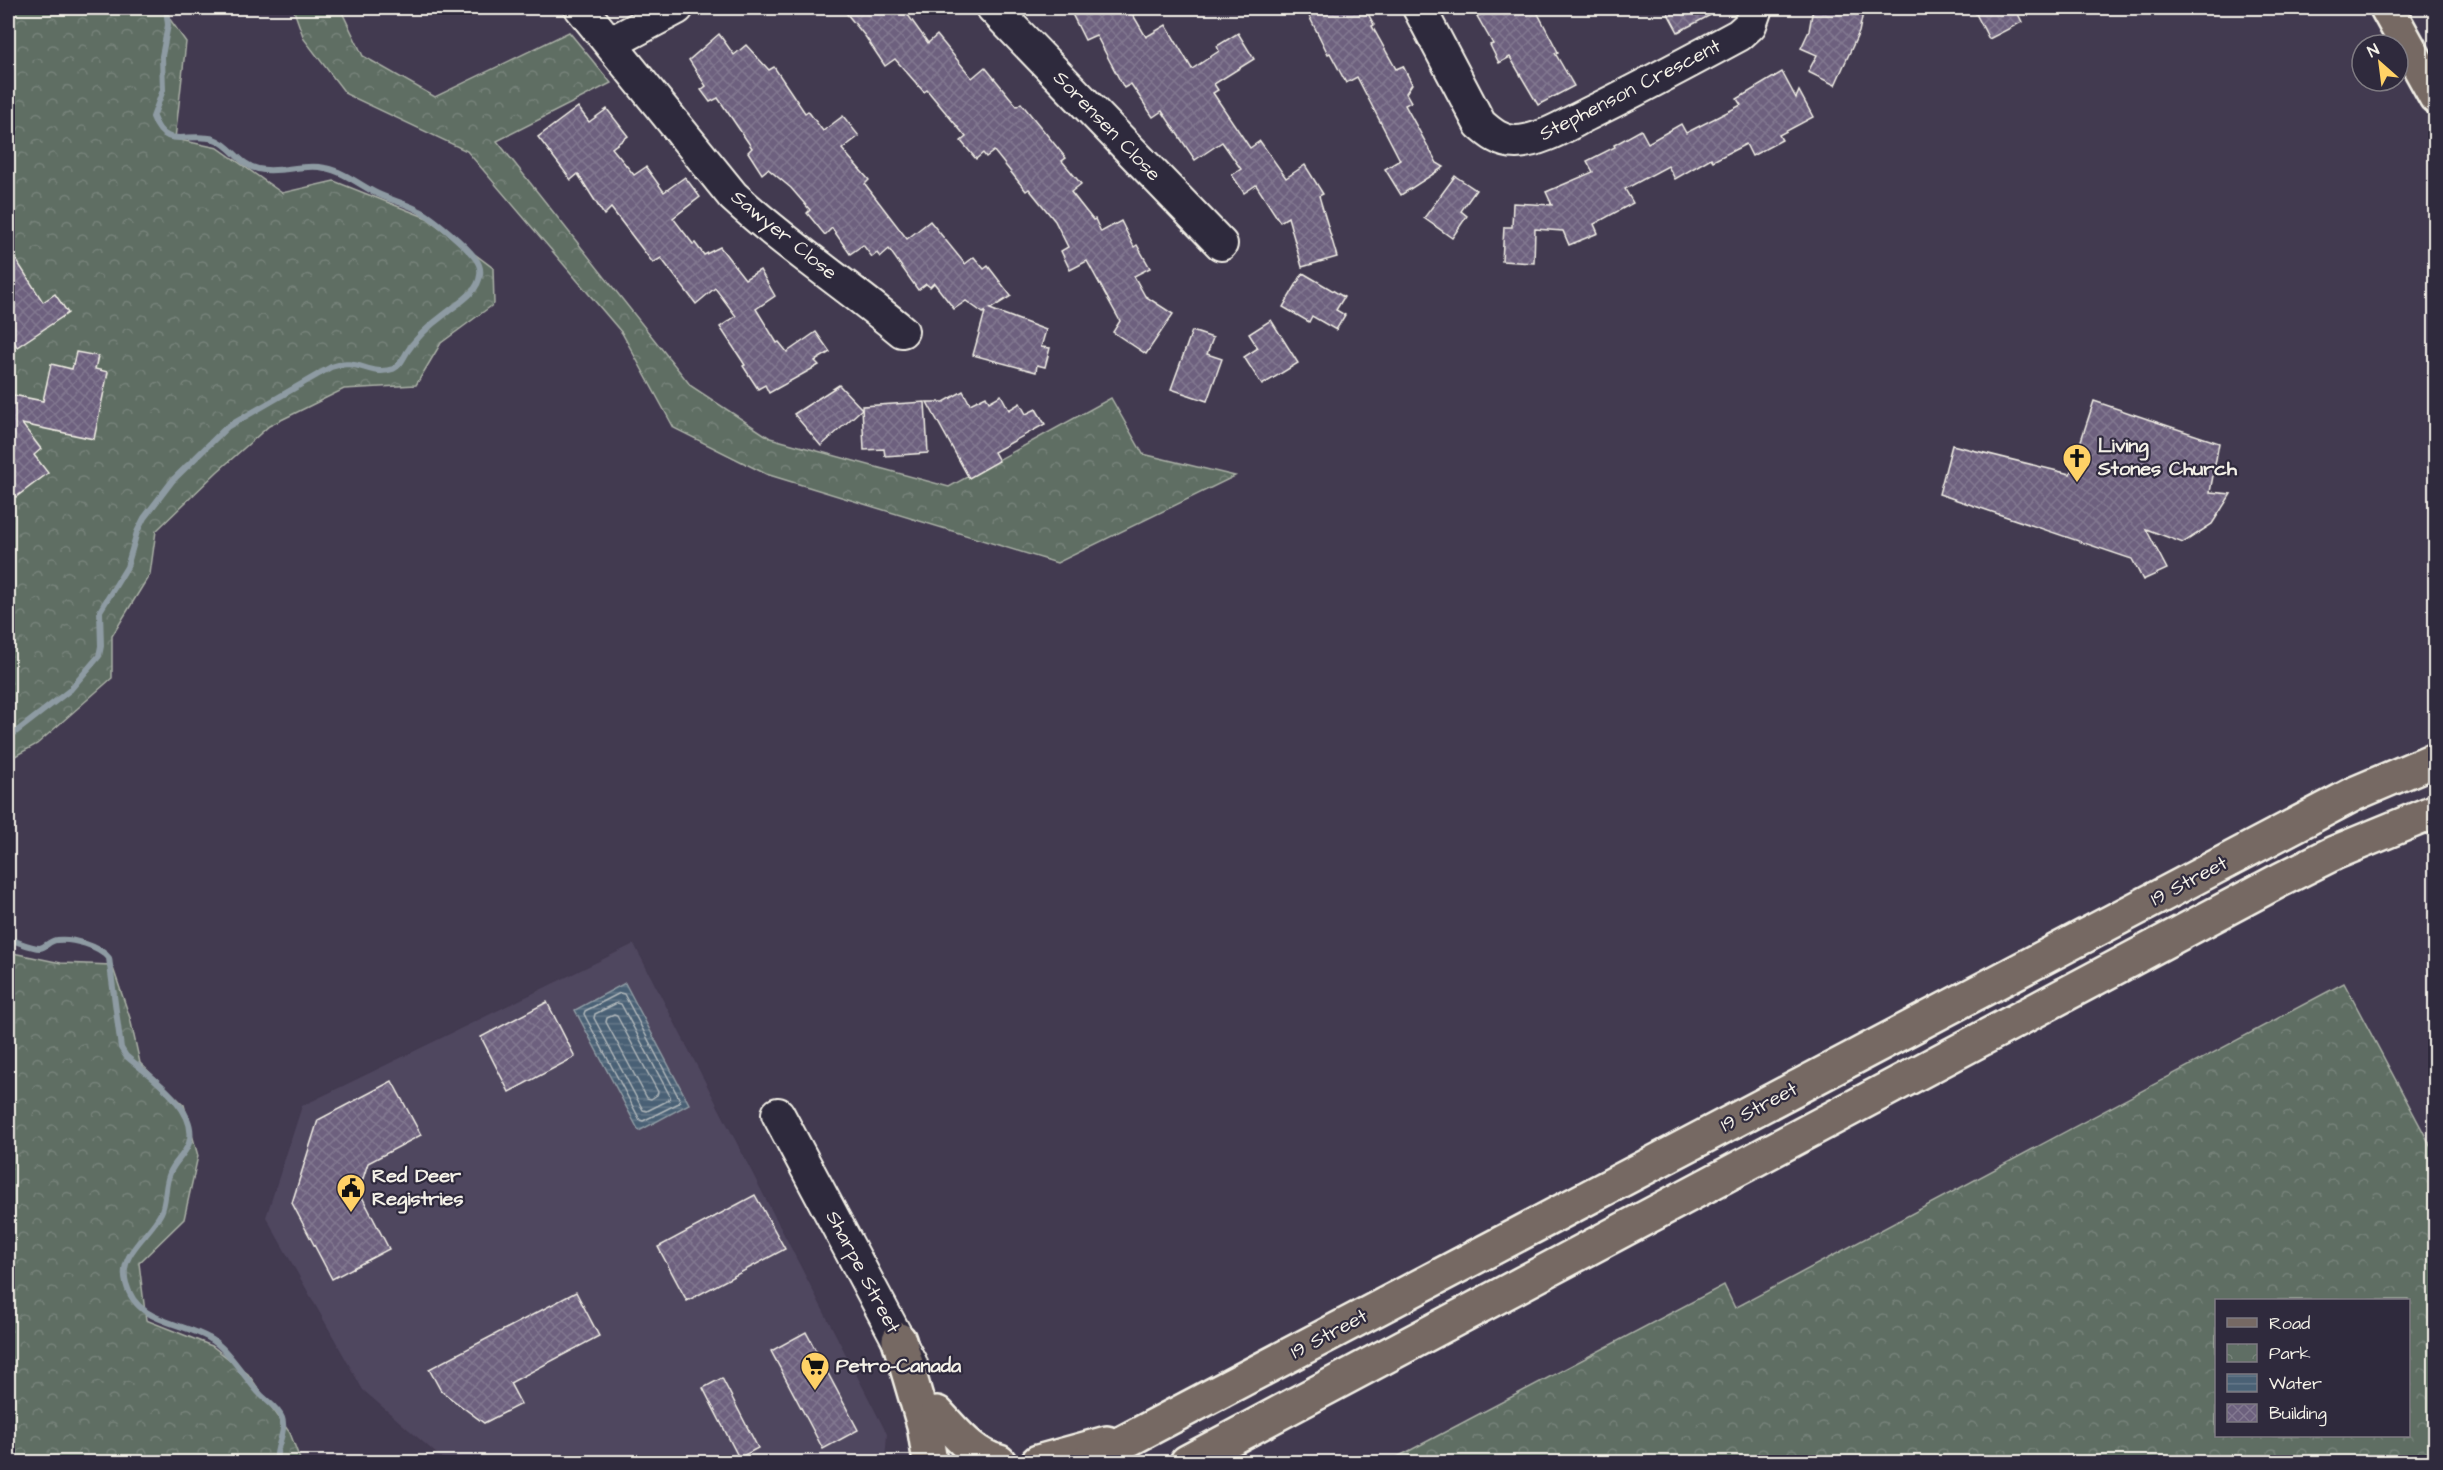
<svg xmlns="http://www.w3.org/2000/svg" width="2443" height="1470" font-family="'Architects Daughter',sans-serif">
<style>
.built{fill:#4f465e}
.park{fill:url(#park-crowns);stroke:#aab0a6;stroke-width:1.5;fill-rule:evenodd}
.water{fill:url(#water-rules);stroke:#8e9ba3;stroke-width:1.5}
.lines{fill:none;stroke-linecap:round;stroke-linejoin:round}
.shore{stroke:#b0b7ba;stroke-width:1.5}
.stream{stroke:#8e9ba3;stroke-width:6}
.building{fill:url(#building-cross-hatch);stroke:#f4f1e8;stroke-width:1.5}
.minor-casing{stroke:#f4f1e8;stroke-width:36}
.major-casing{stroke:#f4f1e8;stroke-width:38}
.minor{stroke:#2f2a3d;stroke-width:32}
.major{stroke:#766964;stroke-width:33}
.labels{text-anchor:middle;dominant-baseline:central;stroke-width:4.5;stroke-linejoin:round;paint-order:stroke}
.street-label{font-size:20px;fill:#f4f1e8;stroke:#2f2a3d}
.poi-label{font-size:20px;font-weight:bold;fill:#f4f1e8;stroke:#2f2a3d;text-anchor:start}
</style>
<defs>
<pattern id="park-crowns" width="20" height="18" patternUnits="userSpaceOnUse" patternTransform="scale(1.5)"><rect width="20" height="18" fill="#5f6e64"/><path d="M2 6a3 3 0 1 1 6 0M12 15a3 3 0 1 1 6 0" fill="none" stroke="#77837a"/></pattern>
<pattern id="water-rules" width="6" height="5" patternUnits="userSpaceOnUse" patternTransform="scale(1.5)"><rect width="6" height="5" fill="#4a6175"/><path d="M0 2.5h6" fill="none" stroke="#657889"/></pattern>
<pattern id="building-cross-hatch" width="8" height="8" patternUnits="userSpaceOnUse" patternTransform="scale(1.5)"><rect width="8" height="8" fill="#6d617e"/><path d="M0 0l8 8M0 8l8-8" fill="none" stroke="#827890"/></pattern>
</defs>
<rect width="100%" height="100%" fill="#423a50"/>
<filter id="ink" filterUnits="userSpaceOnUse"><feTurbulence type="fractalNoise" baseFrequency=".0167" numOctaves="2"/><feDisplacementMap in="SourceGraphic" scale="12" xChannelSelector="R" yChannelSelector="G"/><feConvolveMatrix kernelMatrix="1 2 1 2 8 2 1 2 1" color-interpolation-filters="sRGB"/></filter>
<g filter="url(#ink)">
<!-- built -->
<path class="built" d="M 634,944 L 887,1434 L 885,1462 L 446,1462 L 363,1390 L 266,1217 L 302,1106 Z"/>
<!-- park -->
<g class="park">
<path d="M 8,8 L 162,8 L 186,42 L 175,139 L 218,148 L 282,193 L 334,181 L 427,218 L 493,268 L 494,304 L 441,343 L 416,385 L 344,389 L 269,426 L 217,472 L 156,531 L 150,574 L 112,636 L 112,678 L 37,744 L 8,760 Z"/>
<path d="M 293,8 L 340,8 L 363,56 L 435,97 L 569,32 L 611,83 L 497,141 L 691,386 L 770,438 L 949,487 L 1111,398 L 1143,454 L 1235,476 L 1057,563 L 766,474 L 674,428 L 622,333 L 467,151 L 346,94 L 304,39 Z"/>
<path d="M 8,952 L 61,963 L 112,965 L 130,1018 L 140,1063 L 184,1105 L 198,1156 L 184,1219 L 139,1263 L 146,1320 L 212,1346 L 248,1374 L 290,1433 L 301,1462 L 8,1462 Z"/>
<path d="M 2344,983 L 2435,1154 L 2435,1462 L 1388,1462 L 1724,1285 L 1735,1308 ZM 2216,1300 L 2408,1300 L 2408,1436 L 2216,1436 Z"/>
</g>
<!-- water -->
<path class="water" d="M 625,983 L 689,1104 L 639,1131 L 575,1010 Z"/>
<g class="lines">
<!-- shore -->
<g class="shore">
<path d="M 620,993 L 624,994 L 680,1100 L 679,1103 L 643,1121 L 640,1120 L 584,1014 L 585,1011 Z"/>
<path d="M 617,1003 L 621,1004 L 670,1096 L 669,1100 L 647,1111 L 643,1110 L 594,1018 L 595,1014 Z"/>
<path d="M 614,1015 L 617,1016 L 658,1092 L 657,1095 L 651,1099 L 647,1098 L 606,1022 L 607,1018 Z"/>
</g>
<!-- stream -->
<g class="stream">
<path d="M 8,738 L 70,690 L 99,656 L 101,646 L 100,611 L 127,567 L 137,532 L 144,518 L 173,480 L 227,427 L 331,367 C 357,357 370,377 393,369 C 400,366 403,359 407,352 C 417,336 430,325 445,314 C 458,303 478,293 480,275 C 481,269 479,263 475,258 C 466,246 434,218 420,211 C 406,203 389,200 374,192 C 359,184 342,171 325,168 C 303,163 280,174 258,169 C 239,165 232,145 214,139 C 187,131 166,152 153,117 L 163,90 L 162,56 L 168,25 L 166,8"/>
<path d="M 8,939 C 17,941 30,948 40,948 C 46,947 50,940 57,940 C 72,938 100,946 109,958 L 121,1048 L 126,1056 C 147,1074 200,1109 189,1143 C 185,1155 174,1162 170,1173 C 164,1186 167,1201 161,1213 C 149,1237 118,1253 126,1283 C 136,1323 179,1321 209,1338 C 228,1348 245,1379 261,1395 C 267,1401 279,1409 282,1418 C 287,1433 274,1448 277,1462"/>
</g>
</g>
<!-- building -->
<g class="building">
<path d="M 842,8 L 903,8 L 928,43 L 937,35 L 972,78 L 985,67 L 1017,106 L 1021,103 L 1066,158 L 1062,161 L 1081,184 L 1071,192 L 1093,220 L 1095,219 L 1101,232 L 1121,221 L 1134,247 L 1137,245 L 1150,268 L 1134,276 L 1145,296 L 1173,314 L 1146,354 L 1113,332 L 1120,321 L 1087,261 L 1070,270 L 1061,251 L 1068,247 L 1055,221 L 1029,189 L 1026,191 L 994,151 L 986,157 L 983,153 L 976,159 L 961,141 L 966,137 L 927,90 L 924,92 L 895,59 L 885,66 L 865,36 Z"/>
<path d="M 1069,8 L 1129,8 L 1146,37 L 1166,25 L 1192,69 L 1219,51 L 1217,46 L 1238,33 L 1254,59 L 1214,84 L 1218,90 L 1213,93 L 1250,148 L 1260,141 L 1286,178 L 1305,165 L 1323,194 L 1319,196 L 1337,257 L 1302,267 L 1288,217 L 1280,222 L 1256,185 L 1244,193 L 1232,175 L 1241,169 L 1222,142 L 1195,160 L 1162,111 L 1153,117 L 1131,84 L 1124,88 L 1096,35 L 1085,40 Z"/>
<path d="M 1305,8 L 1365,8 L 1374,25 L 1372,26 L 1396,69 L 1403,66 L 1412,84 L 1406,93 L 1411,102 L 1405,105 L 1437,163 L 1444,167 L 1401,195 L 1385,169 L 1400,160 L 1357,77 L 1346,83 L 1330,53 L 1328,54 Z"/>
<path d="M 1492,8 L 1535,8 L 1558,52 L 1555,53 L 1574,86 L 1538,105 L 1510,57 L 1499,63 L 1490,45 L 1493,44 L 1477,16 Z"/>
<path d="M 1665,8 L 1724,8 L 1678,32 Z"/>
<path d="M 1813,8 L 1864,8 L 1859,32 L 1835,85 L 1808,72 L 1817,55 L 1801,48 L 1809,31 Z"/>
<path d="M 1973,8 L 2015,8 L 2022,22 L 1989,39 Z"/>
<path d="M 719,34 L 734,55 L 746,45 L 769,70 L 774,67 L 805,113 L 808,111 L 823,131 L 843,116 L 859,136 L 842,149 L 869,180 L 865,184 L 907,239 L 930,221 L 965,264 L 974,257 L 984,269 L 988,266 L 1011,296 L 990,309 L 1046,330 L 1041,347 L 1050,348 L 1045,367 L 1037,365 L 1036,372 L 973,355 L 985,312 L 983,313 L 966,301 L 954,309 L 934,283 L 930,287 L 926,284 L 918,290 L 889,249 L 880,257 L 877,253 L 872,257 L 863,245 L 850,254 L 832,228 L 825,235 L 807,213 L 810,210 L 791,188 L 768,169 L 762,174 L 748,152 L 752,148 L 718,98 L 710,102 L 701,90 L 706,86 L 689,60 Z"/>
<path d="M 1782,72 L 1796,98 L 1799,91 L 1813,117 L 1779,135 L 1782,140 L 1752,156 L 1746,144 L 1713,161 L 1711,158 L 1675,179 L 1668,166 L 1625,189 L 1633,203 L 1594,224 L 1598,233 L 1569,245 L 1563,231 L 1535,229 L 1534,263 L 1502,261 L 1504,227 L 1512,227 L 1513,203 L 1552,205 L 1546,192 L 1593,172 L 1587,161 L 1615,147 L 1614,145 L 1641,130 L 1648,143 L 1681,124 L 1686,133 L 1741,105 L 1737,99 Z"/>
<path d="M 578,107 L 589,122 L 607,109 L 628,136 L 612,148 L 634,175 L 646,167 L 664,192 L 685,177 L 700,197 L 673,218 L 693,244 L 695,243 L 704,255 L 720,247 L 745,279 L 760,270 L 775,296 L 756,309 L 777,343 L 779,342 L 787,352 L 816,332 L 830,352 L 815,361 L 819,365 L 769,393 L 765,385 L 758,389 L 743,366 L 745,365 L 720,327 L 736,316 L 715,288 L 696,304 L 661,258 L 653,263 L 611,208 L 604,215 L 578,174 L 571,180 L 538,137 Z"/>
<path d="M 1455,176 L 1476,190 L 1461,211 L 1467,216 L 1452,238 L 1424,218 Z"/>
<path d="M 8,247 L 43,302 L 55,294 L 68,313 L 17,347 L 8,332 Z"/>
<path d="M 1303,273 L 1344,297 L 1336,310 L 1345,315 L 1336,330 L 1312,316 L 1309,322 L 1283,307 Z"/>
<path d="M 1271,320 L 1298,363 L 1262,385 L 1244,357 L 1258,348 L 1249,334 Z"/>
<path d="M 1192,331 L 1213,338 L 1207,354 L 1222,359 L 1207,401 L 1171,389 Z"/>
<path d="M 76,352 L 98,356 L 95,369 L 108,372 L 94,439 L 22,424 L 41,449 L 34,455 L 48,473 L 16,497 L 14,495 L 8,501 L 8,394 L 43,401 L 51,364 L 72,369 Z"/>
<path d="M 839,385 L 862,409 L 821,446 L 794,414 Z"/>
<path d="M 963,391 L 970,404 L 986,396 L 989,402 L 1001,395 L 1009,410 L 1020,403 L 1026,414 L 1036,409 L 1045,424 L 994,452 L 999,461 L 969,478 L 927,402 L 944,402 Z"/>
<path d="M 2094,401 L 2219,443 L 2210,492 L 2231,494 L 2212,524 L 2183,543 L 2146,529 L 2167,569 L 2143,580 L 2132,559 L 1939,494 L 1952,445 L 2070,474 Z"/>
<path d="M 925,402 L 928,453 L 885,456 L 884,449 L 864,450 L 862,406 Z"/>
<path d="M 547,1002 L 575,1057 L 509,1092 L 481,1037 Z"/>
<path d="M 392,1081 L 421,1135 L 368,1163 L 359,1191 L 389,1249 L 332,1279 L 292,1203 L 318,1120 Z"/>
<path d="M 755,1195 L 785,1249 L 687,1301 L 658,1247 Z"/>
<path d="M 576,1292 L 599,1336 L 510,1383 L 521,1404 L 484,1423 L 441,1391 L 429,1369 Z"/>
<path d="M 806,1332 L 858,1430 L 823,1449 L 771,1351 Z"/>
<path d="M 722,1378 L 758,1448 L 739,1458 L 703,1388 Z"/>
</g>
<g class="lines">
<!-- minor casing -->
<g class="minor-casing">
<g id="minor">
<path d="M 581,8 L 733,196 C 786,245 847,285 902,331"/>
<path d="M 993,8 L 1221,244"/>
<path d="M 1419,8 L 1480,124 C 1490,133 1501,142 1516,142 C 1541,141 1566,125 1588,114 C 1639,89 1689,62 1739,35 L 1750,25 L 1756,8"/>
<path d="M 611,43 L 677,8"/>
<path d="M 778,1114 L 911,1364"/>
</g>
</g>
<!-- major casing -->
<g class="major-casing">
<g id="major">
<path d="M 2387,8 L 2436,97"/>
<path d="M 899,1340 L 924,1425 L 930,1462"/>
<path d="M 937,1413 C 955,1432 972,1455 999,1462"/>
<path d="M 1038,1462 L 1107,1443"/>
<path d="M 1086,1462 L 2356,793 L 2436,759"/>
<path d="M 1187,1462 L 2280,880 L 2334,853 L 2436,811"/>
</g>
</g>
<!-- minor -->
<use href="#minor" class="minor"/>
<!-- major -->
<use href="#major" class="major"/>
</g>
</g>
<!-- icons -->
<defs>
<g id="church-pin" transform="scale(1.5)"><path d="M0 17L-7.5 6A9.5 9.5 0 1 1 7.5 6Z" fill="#ffd166" stroke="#2f2a3d"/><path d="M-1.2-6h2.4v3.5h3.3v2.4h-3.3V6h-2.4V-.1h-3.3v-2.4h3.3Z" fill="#111"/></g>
<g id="civic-pin" transform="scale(1.5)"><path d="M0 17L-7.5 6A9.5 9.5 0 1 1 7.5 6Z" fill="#ffd166" stroke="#2f2a3d"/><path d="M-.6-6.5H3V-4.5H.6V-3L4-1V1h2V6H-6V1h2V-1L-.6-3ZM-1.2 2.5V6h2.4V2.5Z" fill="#111"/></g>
<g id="supermarket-pin" transform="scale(1.5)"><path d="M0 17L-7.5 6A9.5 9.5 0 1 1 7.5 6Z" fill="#ffd166" stroke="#2f2a3d"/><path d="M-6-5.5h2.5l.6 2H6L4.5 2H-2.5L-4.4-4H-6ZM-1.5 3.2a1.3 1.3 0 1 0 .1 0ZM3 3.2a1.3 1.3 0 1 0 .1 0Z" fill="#111"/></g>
</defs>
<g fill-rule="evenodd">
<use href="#church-pin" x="2077" y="458"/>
<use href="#civic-pin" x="351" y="1188"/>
<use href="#supermarket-pin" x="815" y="1366"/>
</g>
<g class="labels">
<!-- street labels -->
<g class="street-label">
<text transform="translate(1630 90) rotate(-27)">Stephenson Crescent</text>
<text transform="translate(1107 126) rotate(46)">Sorensen Close</text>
<text transform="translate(784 235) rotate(39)">Sawyer Close</text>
<text transform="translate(2189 881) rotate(-28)">19 Street</text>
<text transform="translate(1759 1107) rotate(-28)">19 Street</text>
<text transform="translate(863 1272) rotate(62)">Sharpe Street</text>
<text transform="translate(1329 1334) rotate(-28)">19 Street</text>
</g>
<!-- poi labels -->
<g class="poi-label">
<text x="2098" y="446">Living<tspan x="2098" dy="23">Stones Church</tspan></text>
<text x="372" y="1176">Red Deer<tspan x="372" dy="23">Registries</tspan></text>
<text x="836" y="1366">Petro-Canada</text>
</g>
</g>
<!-- margin -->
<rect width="2443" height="1470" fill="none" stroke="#2f2a3d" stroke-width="30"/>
<rect x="15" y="15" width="2413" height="1440" fill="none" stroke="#f4f1e8" stroke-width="2" filter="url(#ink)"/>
<!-- legend -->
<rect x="2215" y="1299" width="195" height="138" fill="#2f2a3d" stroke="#7e7a81" stroke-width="1.5"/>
<rect x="2227" y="1318" width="30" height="9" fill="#766964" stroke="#7e7a81" stroke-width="1.5"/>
<text x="2269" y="1329" font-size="18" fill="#f4f1e8">Road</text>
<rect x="2227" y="1344" width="30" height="18" fill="url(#park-crowns)" stroke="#7e7a81" stroke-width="1.5"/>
<text x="2269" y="1359" font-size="18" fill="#f4f1e8">Park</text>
<rect x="2227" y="1374" width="30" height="18" fill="url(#water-rules)" stroke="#7e7a81" stroke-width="1.5"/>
<text x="2269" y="1389" font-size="18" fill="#f4f1e8">Water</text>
<rect x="2227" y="1404" width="30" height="18" fill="url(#building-cross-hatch)" stroke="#7e7a81" stroke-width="1.5"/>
<text x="2269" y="1419" font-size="18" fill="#f4f1e8">Building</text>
<!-- north arrow -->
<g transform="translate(2380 63) rotate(332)"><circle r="28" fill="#2f2a3d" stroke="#7e7a81" stroke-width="1.5"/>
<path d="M0-4.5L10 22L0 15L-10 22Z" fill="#ffd166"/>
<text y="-9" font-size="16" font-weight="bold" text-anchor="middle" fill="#f4f1e8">N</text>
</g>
</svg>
